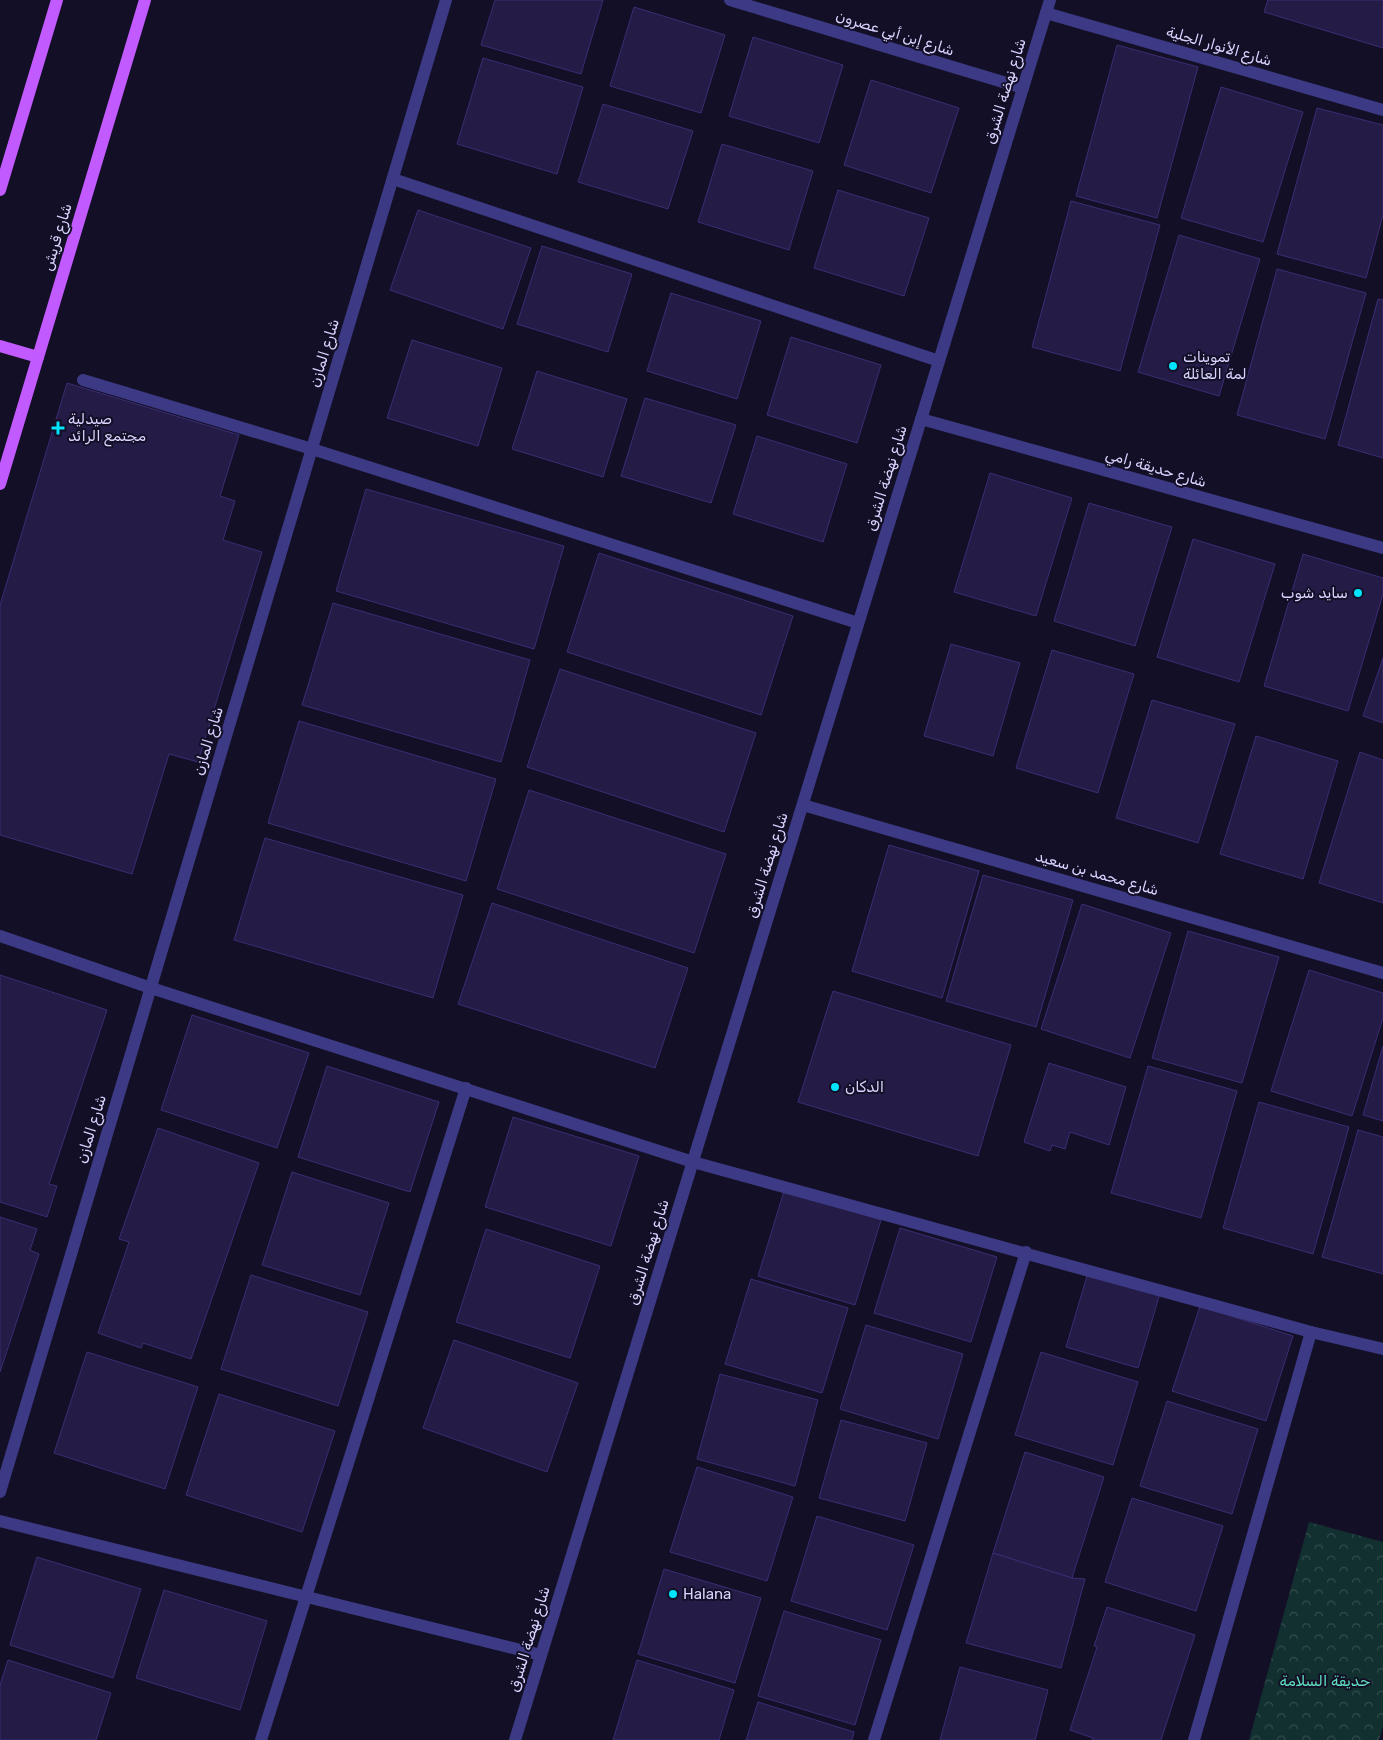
<svg xmlns="http://www.w3.org/2000/svg" width="1383" height="1740" font-family="Rubik,Cairo,sans-serif">
<style>
.park{fill:url(#park-crowns)}
.building{fill:#241b47;stroke:#3b2d73}
.lines{fill:none;stroke-linecap:round;stroke-linejoin:round}
.minor{stroke:#3d3a85;stroke-width:12}
.major{stroke:#c25bff;stroke-width:12}
.poi-dot{fill:#00e5ff;stroke:#130f26;stroke-width:2}
.labels{text-anchor:middle;dominant-baseline:central;stroke-width:4;stroke-linejoin:round;paint-order:stroke}
.street-label{font-size:15px;fill:#d9d4ff;stroke:#130f26}
.poi-label{font-size:15px;fill:#d9d4ff;stroke:#130f26;text-anchor:start}
.park-label{font-size:15px;fill:#5fe0c0;stroke:#130f26}
</style>
<defs>
<pattern id="park-crowns" width="20" height="18" patternUnits="userSpaceOnUse" patternTransform="scale(1.25)"><rect width="20" height="18" fill="#12302f"/><path d="M2 6a3 3 0 1 1 6 0M12 15a3 3 0 1 1 6 0" fill="none" stroke="#344d4e"/></pattern>
</defs>
<rect width="100%" height="100%" fill="#130f26"/>
<!-- park -->
<path class="park" d="M 1309,1522 L 1383,1542 L 1383,1726 L 1379,1740 L 1249,1740 Z"/>
<!-- building -->
<g class="building">
<path d="M 495,0 L 603,0 L 581,74 L 481,45 Z"/>
<path d="M 1268,0 L 1383,0 L 1383,48 L 1264,12 Z"/>
<path d="M 634,7 L 725,35 L 701,113 L 610,86 Z"/>
<path d="M 753,37 L 843,65 L 819,143 L 729,116 Z"/>
<path d="M 1117,45 L 1198,67 L 1157,218 L 1076,196 Z"/>
<path d="M 483,58 L 583,87 L 557,174 L 457,144 Z"/>
<path d="M 871,80 L 959,108 L 931,193 L 844,165 Z"/>
<path d="M 1221,87 L 1303,112 L 1263,242 L 1181,218 Z"/>
<path d="M 603,104 L 693,131 L 668,209 L 578,182 Z"/>
<path d="M 1317,108 L 1383,125 L 1383,215 L 1366,278 L 1277,254 Z"/>
<path d="M 722,144 L 813,171 L 789,250 L 698,222 Z"/>
<path d="M 838,190 L 929,218 L 904,296 L 814,268 Z"/>
<path d="M 1071,201 L 1160,225 L 1120,371 L 1032,347 Z"/>
<path d="M 418,210 L 531,248 L 503,329 L 390,290 Z"/>
<path d="M 1179,235 L 1260,259 L 1219,396 L 1138,372 Z"/>
<path d="M 542,246 L 632,274 L 608,352 L 517,324 Z"/>
<path d="M 1277,269 L 1366,293 L 1325,439 L 1237,415 Z"/>
<path d="M 671,293 L 761,321 L 737,399 L 647,371 Z"/>
<path d="M 1378,299 L 1383,300 L 1383,458 L 1338,445 Z"/>
<path d="M 791,337 L 881,365 L 857,443 L 767,415 Z"/>
<path d="M 412,340 L 502,368 L 478,446 L 387,418 Z"/>
<path d="M 537,371 L 627,399 L 603,477 L 512,449 Z"/>
<path d="M 67,383 L 239,435 L 220,496 L 235,501 L 223,540 L 262,552 L 198,762 L 169,754 L 132,874 L 0,835 L 0,605 Z"/>
<path d="M 645,398 L 736,425 L 711,503 L 621,476 Z"/>
<path d="M 757,436 L 847,464 L 823,542 L 733,514 Z"/>
<path d="M 990,473 L 1072,498 L 1036,616 L 954,592 Z"/>
<path d="M 366,489 L 564,546 L 534,649 L 336,591 Z"/>
<path d="M 1089,503 L 1172,527 L 1135,646 L 1054,621 Z"/>
<path d="M 1193,539 L 1275,564 L 1239,682 L 1157,657 Z"/>
<path d="M 599,553 L 793,616 L 761,715 L 567,652 Z"/>
<path d="M 1303,554 L 1383,578 L 1383,594 L 1348,711 L 1264,686 Z"/>
<path d="M 333,603 L 530,660 L 501,762 L 302,705 Z"/>
<path d="M 951,644 L 1020,663 L 993,756 L 924,736 Z"/>
<path d="M 1052,650 L 1134,674 L 1098,793 L 1016,768 Z"/>
<path d="M 1383,658 L 1383,723 L 1363,716 Z"/>
<path d="M 560,669 L 756,733 L 724,832 L 527,767 Z"/>
<path d="M 1152,700 L 1235,724 L 1198,843 L 1116,818 Z"/>
<path d="M 299,721 L 496,779 L 466,881 L 268,823 Z"/>
<path d="M 1256,736 L 1338,761 L 1303,879 L 1220,854 Z"/>
<path d="M 1360,752 L 1383,760 L 1383,903 L 1319,883 Z"/>
<path d="M 529,790 L 726,854 L 694,953 L 497,889 Z"/>
<path d="M 265,838 L 463,895 L 433,998 L 234,940 Z"/>
<path d="M 889,845 L 979,871 L 942,998 L 852,971 Z"/>
<path d="M 983,875 L 1073,900 L 1036,1027 L 946,1001 Z"/>
<path d="M 492,903 L 688,968 L 655,1068 L 458,1004 Z"/>
<path d="M 1082,904 L 1171,933 L 1130,1058 L 1041,1029 Z"/>
<path d="M 1188,931 L 1279,957 L 1242,1083 L 1152,1058 Z"/>
<path d="M 1309,970 L 1383,993 L 1383,1018 L 1352,1116 L 1271,1091 Z"/>
<path d="M 0,975 L 107,1010 L 49,1184 L 57,1186 L 47,1217 L 0,1202 Z"/>
<path d="M 833,991 L 1011,1045 L 978,1156 L 798,1102 Z"/>
<path d="M 192,1015 L 309,1053 L 277,1148 L 161,1110 Z"/>
<path d="M 1383,1046 L 1383,1121 L 1363,1115 Z"/>
<path d="M 1049,1063 L 1126,1087 L 1109,1145 L 1070,1132 L 1065,1149 L 1052,1145 L 1050,1151 L 1024,1142 Z"/>
<path d="M 327,1066 L 439,1102 L 410,1192 L 298,1157 Z"/>
<path d="M 1148,1066 L 1237,1091 L 1201,1218 L 1111,1193 Z"/>
<path d="M 1259,1102 L 1349,1127 L 1313,1254 L 1223,1228 Z"/>
<path d="M 513,1117 L 639,1156 L 611,1246 L 485,1207 Z"/>
<path d="M 158,1128 L 259,1163 L 191,1359 L 143,1343 L 141,1348 L 98,1333 L 129,1242 L 119,1239 Z"/>
<path d="M 1358,1130 L 1383,1137 L 1383,1274 L 1322,1257 Z"/>
<path d="M 292,1172 L 389,1203 L 360,1295 L 262,1265 Z"/>
<path d="M 784,1191 L 881,1220 L 855,1305 L 758,1276 Z"/>
<path d="M 0,1217 L 37,1229 L 30,1250 L 39,1254 L 0,1372 Z"/>
<path d="M 900,1228 L 997,1257 L 971,1342 L 874,1313 Z"/>
<path d="M 486,1229 L 600,1266 L 570,1358 L 456,1322 Z"/>
<path d="M 1089,1269 L 1161,1290 L 1138,1368 L 1066,1347 Z"/>
<path d="M 251,1275 L 368,1312 L 338,1406 L 221,1369 Z"/>
<path d="M 751,1279 L 848,1308 L 822,1393 L 725,1364 Z"/>
<path d="M 1200,1306 L 1293,1336 L 1266,1421 L 1172,1391 Z"/>
<path d="M 866,1325 L 963,1354 L 938,1439 L 840,1409 Z"/>
<path d="M 454,1340 L 578,1383 L 547,1472 L 423,1428 Z"/>
<path d="M 87,1352 L 198,1387 L 165,1489 L 54,1453 Z"/>
<path d="M 1041,1352 L 1138,1382 L 1113,1465 L 1015,1435 Z"/>
<path d="M 720,1374 L 818,1400 L 795,1486 L 697,1459 Z"/>
<path d="M 219,1394 L 335,1431 L 302,1532 L 186,1495 Z"/>
<path d="M 1167,1401 L 1258,1429 L 1232,1514 L 1140,1486 Z"/>
<path d="M 841,1420 L 927,1443 L 905,1521 L 819,1498 Z"/>
<path d="M 1025,1452 L 1104,1477 L 1072,1578 L 993,1553 Z"/>
<path d="M 697,1467 L 793,1497 L 767,1581 L 670,1552 Z"/>
<path d="M 1132,1498 L 1223,1526 L 1196,1611 L 1105,1582 Z"/>
<path d="M 817,1516 L 914,1545 L 887,1630 L 791,1601 Z"/>
<path d="M 993,1553 L 1072,1578 L 1085,1579 L 1061,1668 L 966,1643 Z"/>
<path d="M 37,1557 L 141,1589 L 113,1678 L 10,1645 Z"/>
<path d="M 664,1569 L 761,1598 L 735,1683 L 638,1654 Z"/>
<path d="M 164,1590 L 267,1621 L 240,1710 L 136,1678 Z"/>
<path d="M 1107,1607 L 1195,1635 L 1161,1740 L 1092,1740 L 1093,1738 L 1070,1730 L 1097,1647 L 1094,1646 Z"/>
<path d="M 784,1611 L 881,1640 L 855,1725 L 758,1696 Z"/>
<path d="M 8,1660 L 111,1693 L 96,1740 L 0,1740 L 0,1685 Z"/>
<path d="M 637,1660 L 734,1690 L 719,1740 L 613,1740 Z"/>
<path d="M 960,1667 L 1048,1690 L 1035,1740 L 940,1740 Z"/>
<path d="M 758,1702 L 854,1732 L 852,1740 L 746,1740 Z"/>
</g>
<g class="lines">
<!-- minor -->
<g class="minor">
<path d="M 730,0 L 1023,88"/>
<path d="M 1046,13 L 1383,110"/>
<path d="M 393,179 L 939,361"/>
<path d="M 83,380 L 312,449 L 858,623"/>
<path d="M 921,419 L 1383,548"/>
<path d="M 803,805 L 1383,973"/>
<path d="M 0,936 L 151,988 L 693,1162 L 1311,1332 L 1383,1349"/>
<path d="M 0,1492 L 446,0"/>
<path d="M 0,1521 L 541,1655"/>
<path d="M 261,1740 L 466,1088"/>
<path d="M 515,1740 L 1050,0"/>
<path d="M 874,1740 L 1026,1252"/>
<path d="M 1194,1740 L 1311,1332"/>
</g>
<!-- major -->
<g class="major">
<path d="M 0,190 L 57,0"/>
<path d="M 0,346 L 38,357"/>
<path d="M 0,484 L 145,0"/>
</g>
</g>
<!-- markers -->
<g class="poi-dot">
<circle cx="1173" cy="366" r="5"/>
<path d="M55.5 420.5h5v5h5v5h-5v5h-5v-5h-5v-5h5z"/>
<circle cx="1358" cy="593" r="5"/>
<circle cx="835" cy="1087" r="5"/>
<circle cx="673" cy="1594" r="5"/>
</g>
<g class="labels">
<!-- street labels -->
<g class="street-label">
<text transform="translate(895 33) rotate(17)">شارع إبن أبي عصرون</text>
<text transform="translate(1219 46) rotate(16)">شارع الأنوار الجلية</text>
<text transform="translate(1005 91) rotate(-73)">شارع نهضة الشرق</text>
<text transform="translate(57 237) rotate(-73)">شارع قريش</text>
<text transform="translate(324 353) rotate(-73)">شارع المازن</text>
<text transform="translate(1156 468) rotate(16)">شارع حديقة رامي</text>
<text transform="translate(886 478) rotate(-73)">شارع نهضة الشرق</text>
<text transform="translate(208 741) rotate(-73)">شارع المازن</text>
<text transform="translate(767 865) rotate(-73)">شارع نهضة الشرق</text>
<text transform="translate(1097 873) rotate(16)">شارع محمد بن سعيد</text>
<text transform="translate(91 1129) rotate(-73)">شارع المازن</text>
<text transform="translate(648 1252) rotate(-73)">شارع نهضة الشرق</text>
<text transform="translate(529 1639) rotate(-73)">شارع نهضة الشرق</text>
</g>
<!-- poi labels -->
<g class="poi-label">
<text x="1183" y="357">تموينات<tspan x="1183" dy="17">لمة العائلة</tspan></text>
<text x="68" y="419">صيدلية<tspan x="68" dy="17">مجتمع الرائد</tspan></text>
<text x="1348" y="593" text-anchor="end">سايد شوب</text>
<text x="845" y="1087">الدكان</text>
<text x="683" y="1594">Halana</text>
</g>
<!-- park labels -->
<g class="park-label">
<text x="1325" y="1681">حديقة السلامة</text>
</g>
</g>
</svg>
